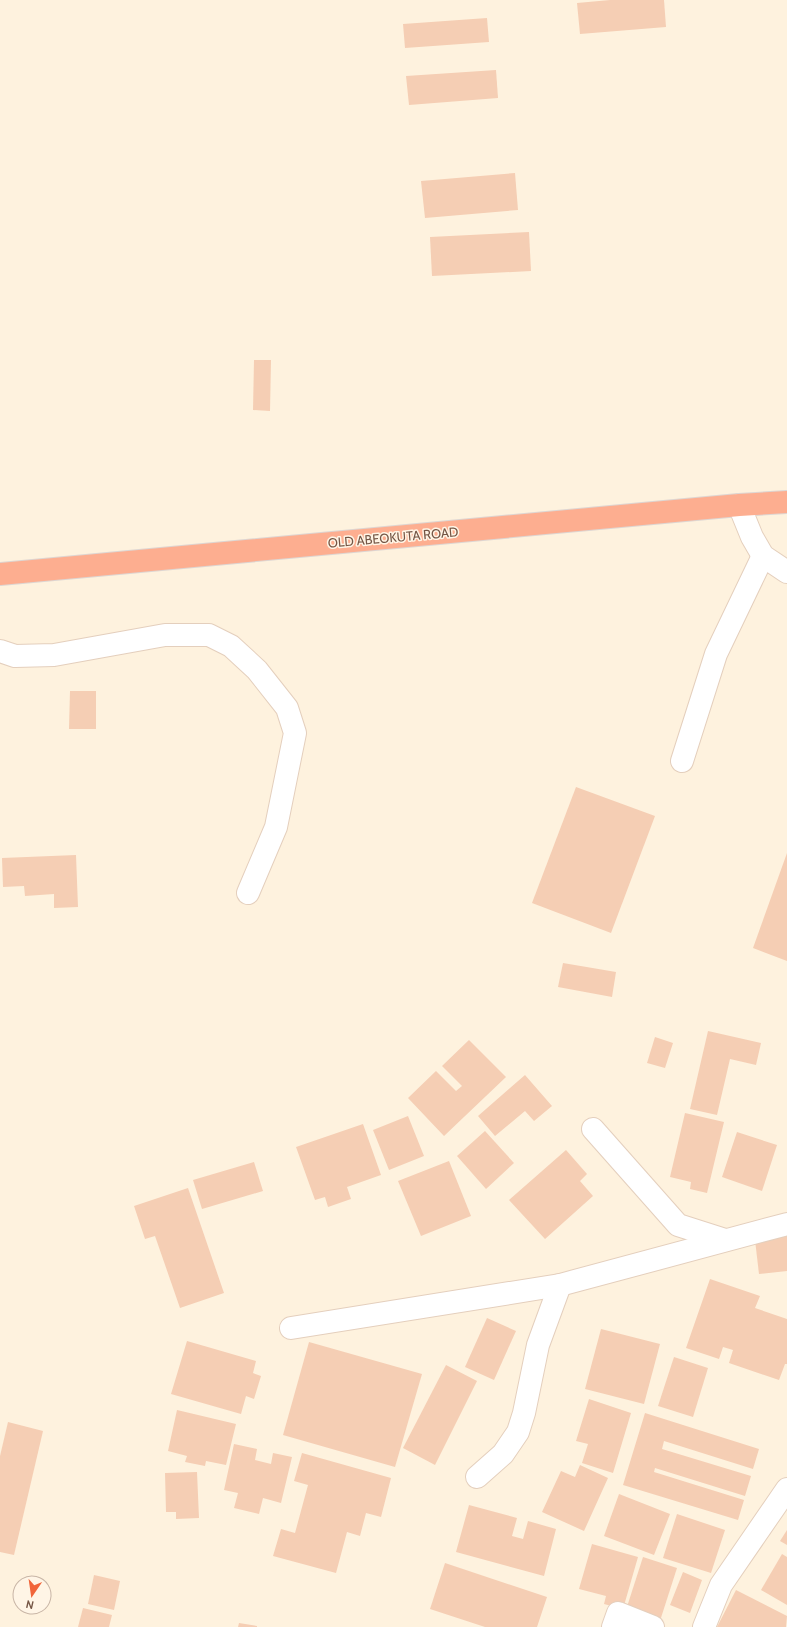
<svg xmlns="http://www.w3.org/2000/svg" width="787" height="1627" font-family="Cabin,sans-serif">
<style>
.building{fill:#f5ceb4}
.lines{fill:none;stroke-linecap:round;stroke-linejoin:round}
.minor-casing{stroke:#e4cfbd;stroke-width:24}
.highway-casing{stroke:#ded6d2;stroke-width:24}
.minor{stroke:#fff;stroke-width:22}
.highway{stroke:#fdae90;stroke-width:22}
.labels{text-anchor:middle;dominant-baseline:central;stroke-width:3;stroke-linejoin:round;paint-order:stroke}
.street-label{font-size:13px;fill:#755645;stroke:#fff5e6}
</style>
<rect width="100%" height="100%" fill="#fef2de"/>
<!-- building -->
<g class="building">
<path d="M 610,0 L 664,0 L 666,27 L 580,34 L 577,3 Z"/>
<path d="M 487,18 L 489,42 L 405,48 L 403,24 Z"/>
<path d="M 496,70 L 498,98 L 409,105 L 406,76 Z"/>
<path d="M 515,173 L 518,210 L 425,218 L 421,181 Z"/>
<path d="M 529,232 L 531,271 L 432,276 L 430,237 Z"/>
<path d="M 254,360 L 271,360 L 270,411 L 253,410 Z"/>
<path d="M 70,691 L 96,691 L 96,729 L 69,729 Z"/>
<path d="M 576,787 L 655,816 L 611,933 L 532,903 Z"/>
<path d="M 787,853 L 787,961 L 753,948 Z"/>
<path d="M 76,855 L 78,907 L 54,908 L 54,894 L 25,896 L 24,886 L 3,887 L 2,858 Z"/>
<path d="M 563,963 L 616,972 L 612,997 L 558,987 Z"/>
<path d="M 708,1031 L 761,1043 L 756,1065 L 730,1059 L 717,1115 L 690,1109 Z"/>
<path d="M 655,1037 L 673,1043 L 665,1068 L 647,1063 Z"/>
<path d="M 469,1040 L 506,1077 L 444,1136 L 408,1098 L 436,1071 L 456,1091 L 462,1086 L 442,1066 Z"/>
<path d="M 525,1075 L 552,1106 L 534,1121 L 525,1111 L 495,1136 L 478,1116 Z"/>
<path d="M 685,1113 L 724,1122 L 707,1193 L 690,1189 L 691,1182 L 670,1177 Z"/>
<path d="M 408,1116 L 424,1156 L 389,1170 L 373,1130 Z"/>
<path d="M 363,1124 L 381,1175 L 347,1187 L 351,1199 L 328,1207 L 325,1197 L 315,1200 L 296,1147 Z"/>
<path d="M 485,1131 L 514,1163 L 486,1189 L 457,1156 Z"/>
<path d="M 737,1132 L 777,1145 L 762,1191 L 722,1177 Z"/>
<path d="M 566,1150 L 587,1174 L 580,1181 L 593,1196 L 545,1239 L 509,1200 Z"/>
<path d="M 449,1161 L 471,1216 L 421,1236 L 398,1181 Z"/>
<path d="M 254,1162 L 263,1191 L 202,1209 L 193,1180 Z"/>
<path d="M 188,1188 L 224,1293 L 180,1308 L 155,1236 L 145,1239 L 134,1206 Z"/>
<path d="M 787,1236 L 787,1271 L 759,1274 L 755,1240 Z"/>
<path d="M 710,1279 L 760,1296 L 755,1308 L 787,1319 L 787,1364 L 785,1364 L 779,1380 L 729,1363 L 733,1350 L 723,1347 L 719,1359 L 686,1348 Z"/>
<path d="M 487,1318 L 516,1331 L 494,1380 L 465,1367 Z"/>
<path d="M 601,1329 L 660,1344 L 644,1404 L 585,1389 Z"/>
<path d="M 187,1341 L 256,1361 L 253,1373 L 261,1376 L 254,1399 L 246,1396 L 241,1414 L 171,1394 Z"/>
<path d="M 309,1342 L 422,1374 L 395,1467 L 283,1435 Z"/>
<path d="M 674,1357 L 708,1368 L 693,1417 L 658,1406 Z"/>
<path d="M 446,1365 L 477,1381 L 435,1465 L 403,1448 Z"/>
<path d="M 589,1399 L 631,1413 L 613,1473 L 582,1463 L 588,1444 L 576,1441 Z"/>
<path d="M 177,1410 L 236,1424 L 226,1465 L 206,1461 L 205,1466 L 185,1462 L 187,1456 L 168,1451 Z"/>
<path d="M 645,1413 L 759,1449 L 753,1469 L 664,1441 L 662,1449 L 751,1476 L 745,1496 L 655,1468 L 654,1472 L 744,1500 L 738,1520 L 623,1485 Z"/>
<path d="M 8,1422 L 43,1431 L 14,1555 L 0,1552 L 0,1456 Z"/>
<path d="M 234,1444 L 257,1449 L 255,1460 L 271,1464 L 273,1453 L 292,1457 L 281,1503 L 263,1498 L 259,1514 L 234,1508 L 238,1493 L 224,1490 Z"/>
<path d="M 302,1453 L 391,1478 L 381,1517 L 366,1513 L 360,1536 L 347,1532 L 336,1573 L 273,1556 L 281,1529 L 295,1533 L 308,1485 L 294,1481 Z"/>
<path d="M 580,1465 L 608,1478 L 584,1531 L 542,1512 L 561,1471 L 575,1477 Z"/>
<path d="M 197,1472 L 199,1518 L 176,1519 L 176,1512 L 166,1512 L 165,1473 Z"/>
<path d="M 619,1494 L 670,1514 L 654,1555 L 604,1536 Z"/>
<path d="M 469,1505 L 517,1518 L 512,1536 L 523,1539 L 528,1521 L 556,1529 L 544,1576 L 456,1552 Z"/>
<path d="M 677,1514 L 725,1530 L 711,1573 L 663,1558 Z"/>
<path d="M 787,1530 L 787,1545 L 780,1541 Z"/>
<path d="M 592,1544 L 638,1557 L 623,1609 L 604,1604 L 606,1596 L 579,1589 Z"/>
<path d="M 782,1554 L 787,1557 L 787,1605 L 761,1590 Z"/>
<path d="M 643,1557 L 677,1568 L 659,1624 L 625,1613 Z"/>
<path d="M 445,1563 L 547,1597 L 537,1627 L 485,1627 L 430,1609 Z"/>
<path d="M 683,1572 L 702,1580 L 690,1613 L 670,1605 Z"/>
<path d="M 94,1575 L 120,1581 L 114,1610 L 88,1604 Z"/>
<path d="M 736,1590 L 787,1616 L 786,1627 L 717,1627 Z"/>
<path d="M 83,1608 L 112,1615 L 109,1627 L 78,1627 Z"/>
<path d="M 239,1623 L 257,1626 L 257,1627 L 238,1627 Z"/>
</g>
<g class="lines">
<!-- minor casing -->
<g class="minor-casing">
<g id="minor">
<path d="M 739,505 L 752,537 L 763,556 L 787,572"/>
<path d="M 0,651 L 15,656 L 54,655 L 165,635 L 209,635 L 231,646 L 257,670 L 287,708 L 295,733 L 276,827 L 248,893"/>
<path d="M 682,761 L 716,654 L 763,556"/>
<path d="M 593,1129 L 678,1225 L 725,1240"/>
<path d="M 291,1328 L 560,1285 L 787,1224"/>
<path d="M 477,1477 L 503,1454 L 518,1432 L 524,1413 L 538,1345 L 560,1285"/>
<path d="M 613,1627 L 618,1613 L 653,1627"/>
<path d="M 704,1627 L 721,1585 L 787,1489"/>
</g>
</g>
<!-- highway casing -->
<g class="highway-casing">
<path id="highway" d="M 0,574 L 739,505 L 787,502"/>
</g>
<!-- minor -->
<use href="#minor" class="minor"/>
<!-- highway -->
<use href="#highway" class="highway"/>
</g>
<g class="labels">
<!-- street labels -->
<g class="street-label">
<text transform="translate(393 537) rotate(-5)">OLD ABEOKUTA ROAD</text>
</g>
</g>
<!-- north arrow -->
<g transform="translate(32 1595) rotate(193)"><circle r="19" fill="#fff5e6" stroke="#c8b5a6"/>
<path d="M0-3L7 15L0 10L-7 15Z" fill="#f1653a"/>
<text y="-6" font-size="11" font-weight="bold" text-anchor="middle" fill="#755645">N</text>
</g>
</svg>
